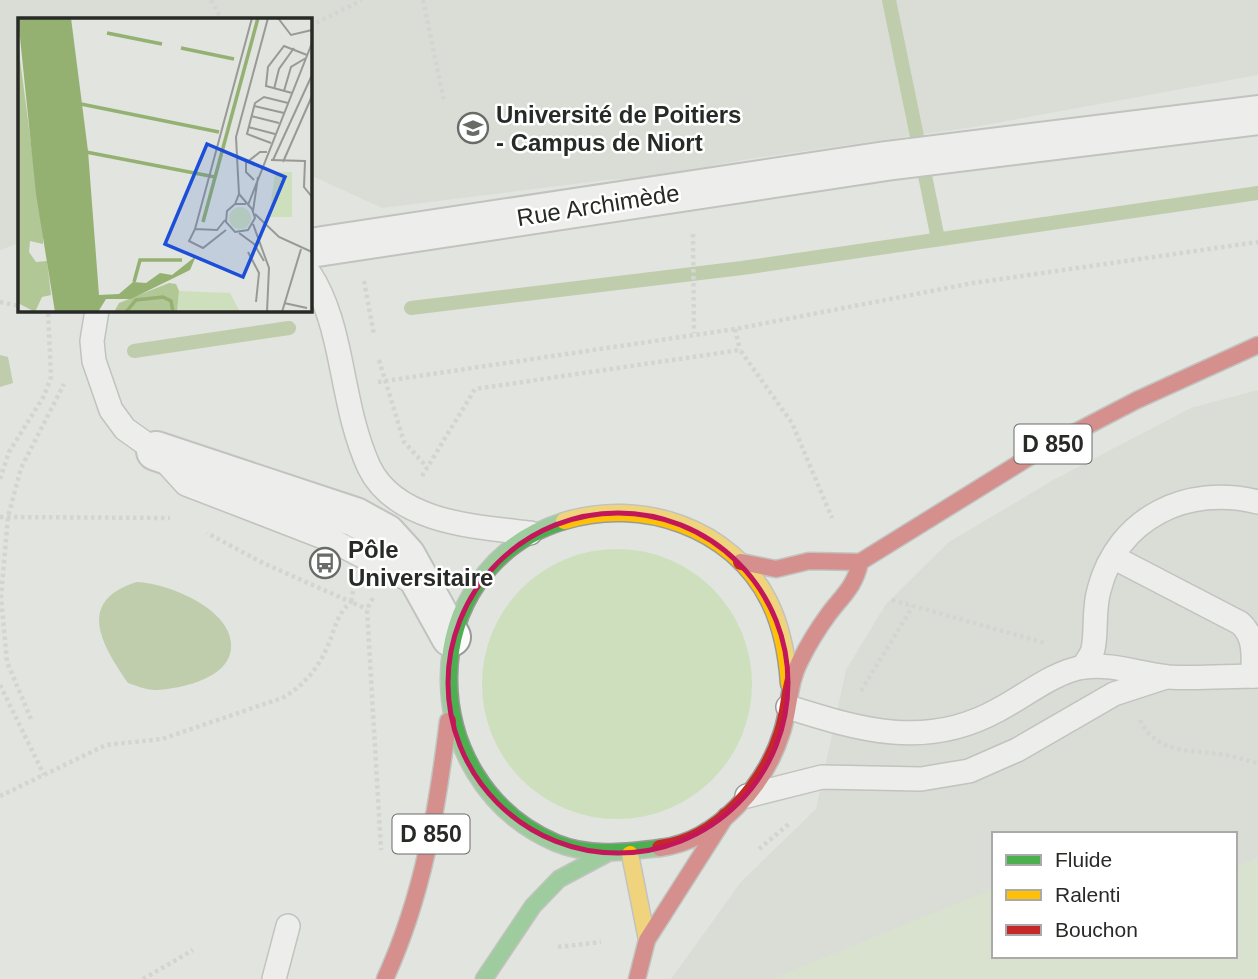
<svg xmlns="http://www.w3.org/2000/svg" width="1258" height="979" font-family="Helvetica,sans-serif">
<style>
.built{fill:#d0d5cc;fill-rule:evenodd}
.green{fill:#cedfbd}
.water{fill:#95b172}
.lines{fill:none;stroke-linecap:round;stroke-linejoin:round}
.stream{stroke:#95b172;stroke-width:14}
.lane-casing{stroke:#9a9b98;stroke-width:26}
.street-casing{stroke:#9a9b98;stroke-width:42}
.fast-casing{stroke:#9a9b98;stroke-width:19}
.slow-casing{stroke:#9a9b98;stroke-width:19}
.jam-casing{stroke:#9a9b98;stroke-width:19}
.path{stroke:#c3c4c3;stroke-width:4.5;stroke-dasharray:3.5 3.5;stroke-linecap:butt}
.lane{stroke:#fafbfa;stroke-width:23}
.street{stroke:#fafbfa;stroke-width:38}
.fast{stroke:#4caf50;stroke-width:16}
.slow{stroke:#ffc107;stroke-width:16}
.jam{stroke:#c62828;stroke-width:16}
.marked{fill:none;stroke:#c2185b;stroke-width:5;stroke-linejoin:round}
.labels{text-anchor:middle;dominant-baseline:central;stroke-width:5;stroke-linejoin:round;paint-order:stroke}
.shield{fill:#fff;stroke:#686a68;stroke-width:2}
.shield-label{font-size:23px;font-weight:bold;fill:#282a27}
.poi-label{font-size:24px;font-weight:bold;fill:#282a27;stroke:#fff;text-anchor:start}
.street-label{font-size:24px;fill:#282a27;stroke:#fff}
.inset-river{fill:none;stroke:#95b172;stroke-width:3.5}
.inset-road{fill:none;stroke:#979a95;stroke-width:2}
.view{fill:#1d4ed8;fill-opacity:0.15;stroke:#1d4ed8;stroke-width:3.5}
.inset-edge{fill:none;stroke:#282a27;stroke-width:3.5}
</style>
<rect width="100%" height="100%" fill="#e1e4df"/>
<!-- built -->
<g class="built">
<path d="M 0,0 L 1258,0 L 1258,75 L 974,127 L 748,159 L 646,178 L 606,180 L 382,208 L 310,175 L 310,19 L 19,19 L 19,243 L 0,250 Z"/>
<path d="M 1258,390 L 1258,979 L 671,979 L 741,882 L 816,809 L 846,670 L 886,604 L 949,542 L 1055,479 L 1191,408 ZM 994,834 L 1235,834 L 1235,956 L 994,956 Z"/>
</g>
<!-- green -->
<g class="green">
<circle cx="617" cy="684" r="135"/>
<path d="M 1258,857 L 1258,979 L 771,979 L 992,889 L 994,956 L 1021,959 L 1027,956 L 1235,956 L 1235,867 Z"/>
</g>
<!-- water -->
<g class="water">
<path d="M 0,355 L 8,357 L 13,383 L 0,387 Z"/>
<path d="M 137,582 C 167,583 229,608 231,643 C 234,678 181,689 155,690 C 146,690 137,686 128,683 C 102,645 75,601 137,582 Z"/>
</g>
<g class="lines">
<!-- stream -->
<g class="stream">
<path d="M 889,0 L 938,239"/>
<path d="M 411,308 L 742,268 L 1258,193"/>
<path d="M 134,351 L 289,328"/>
</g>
<!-- lane casing -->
<g class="lane-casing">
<g id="lane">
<path d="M 310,274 C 327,300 335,334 341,364 C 348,399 354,434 369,467 C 396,523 477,527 530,533"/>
<path d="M 97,310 L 92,341 L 94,361 L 111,410 L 125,429 L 156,451 L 186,484 L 331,540 L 417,584"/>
<path d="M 1113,557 L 1240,623 C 1256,637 1253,656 1253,676"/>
<path d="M 1083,667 C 1086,662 1092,655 1093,649 C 1097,631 1093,611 1099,590 C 1118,517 1188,484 1258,502"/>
<path d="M 788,707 C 861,730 926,750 998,710 C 1025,696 1053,672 1084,667 C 1113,663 1139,674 1168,677 C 1197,679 1228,676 1258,676"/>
<path d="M 747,796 L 822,777 L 921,779 L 969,771 L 1017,750 L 1114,694 L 1166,677"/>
<path d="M 274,979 L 288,926"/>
</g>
</g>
<!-- street casing -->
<g class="street-casing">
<g id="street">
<path d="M 310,248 L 886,161 L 1258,115"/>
<path d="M 156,451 L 355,517 L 386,534 L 406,556 L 451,637"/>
</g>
</g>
<!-- fast casing -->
<g class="fast-casing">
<g id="fast">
<path d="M 564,521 C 411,568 413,782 556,843 C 590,857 625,852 660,848"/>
<path d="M 484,979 L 533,906 L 559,879 L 606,854"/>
</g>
</g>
<!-- slow casing -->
<g class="slow-casing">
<g id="slow">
<path d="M 564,521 C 641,497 732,527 769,601 C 782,627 787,655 789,684"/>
<path d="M 630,854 L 647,940"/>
</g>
</g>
<!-- jam casing -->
<g class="jam-casing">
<g id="jam">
<path d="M 741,562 L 776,569 L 809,561 L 860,562 L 1039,451 L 1137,400 L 1258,345"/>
<path d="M 660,848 C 718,841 766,784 782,732 C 790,708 788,684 800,661 C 808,645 817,630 828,615 C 842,596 855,587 860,562"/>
<path d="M 385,979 C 423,896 437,811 448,721"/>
<path d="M 637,979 L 647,940 L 726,816"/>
</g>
</g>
<!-- path -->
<g class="path">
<path d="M 211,0 L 221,19"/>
<path d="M 423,0 L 444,101"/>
<path d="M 310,26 L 362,0"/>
<path d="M 693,234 L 694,333"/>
<path d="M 364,281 L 374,335"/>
<path d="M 0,302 L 19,306"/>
<path d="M 735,329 L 740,350"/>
<path d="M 379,360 L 404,442 L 427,467"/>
<path d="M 378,382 L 735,329 L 973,283 L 1258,242"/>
<path d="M 422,476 L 475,389 L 740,350 L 792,423 L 832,518"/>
<path d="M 0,479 L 9,452 L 44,396 L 51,377 L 48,310"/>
<path d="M 0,517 L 170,518"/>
<path d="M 353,591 L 351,602 L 367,609"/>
<path d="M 373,598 L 367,609 L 381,850"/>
<path d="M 892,600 L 1045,643"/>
<path d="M 0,685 L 44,775"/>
<path d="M 861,691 L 913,606"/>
<path d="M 31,719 L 7,662 L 1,597 L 8,517 L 21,468 L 64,384"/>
<path d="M 1140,720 C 1157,756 1193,749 1226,755 C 1237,757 1248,761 1258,763"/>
<path d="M 0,796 L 106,745 L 162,739 L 282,698 C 302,687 316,671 326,650 C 335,631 335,616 351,602 L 263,563 L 207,533"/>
<path d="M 759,849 L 790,823"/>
<path d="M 558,947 L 601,942"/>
<path d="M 143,979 L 193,950"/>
</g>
<!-- lane -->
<use href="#lane" class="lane"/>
<!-- street -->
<use href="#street" class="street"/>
<!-- fast -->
<use href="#fast" class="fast"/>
<!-- slow -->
<use href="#slow" class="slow"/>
<!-- jam -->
<use href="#jam" class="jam"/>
</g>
<!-- marked area -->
<path d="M0 0H1258V979H0ZM448 683a170 170 0 1 1 340 0a170 170 0 1 1-340 0Z" fill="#e1e4df" fill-opacity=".55" fill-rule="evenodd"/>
<path class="marked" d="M448 683a170 170 0 1 1 340 0a170 170 0 1 1-340 0Z"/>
<!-- icons -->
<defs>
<g id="university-ring" transform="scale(1.575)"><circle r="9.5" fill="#fff" stroke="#696b67" stroke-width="1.5"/><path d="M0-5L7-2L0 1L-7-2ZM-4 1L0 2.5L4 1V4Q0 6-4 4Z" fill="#696b67"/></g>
<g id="bus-ring" transform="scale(1.575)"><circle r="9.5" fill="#fff" stroke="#696b67" stroke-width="1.5"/><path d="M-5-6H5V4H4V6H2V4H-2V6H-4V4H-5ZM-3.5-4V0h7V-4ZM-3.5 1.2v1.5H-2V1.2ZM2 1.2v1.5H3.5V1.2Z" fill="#696b67"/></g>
</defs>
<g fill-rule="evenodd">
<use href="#university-ring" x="473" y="128"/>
<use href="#bus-ring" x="325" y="563"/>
</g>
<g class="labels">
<!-- shield labels -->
<g class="shield">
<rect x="1014.5" y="424.5" width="77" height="39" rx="5"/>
<rect x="392.5" y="814.5" width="77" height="39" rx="5"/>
</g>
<g class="shield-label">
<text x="1053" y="444">D 850</text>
<text x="431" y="834">D 850</text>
</g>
<!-- poi labels -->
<g class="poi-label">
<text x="496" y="114">Université de Poitiers<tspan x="496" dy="28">- Campus de Niort</tspan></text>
<text x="348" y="549">Pôle<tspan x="348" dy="28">Universitaire</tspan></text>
</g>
<!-- street labels -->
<g class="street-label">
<text transform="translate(598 205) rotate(-9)">Rue Archimède</text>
</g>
</g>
<!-- overview -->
<g transform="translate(18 18)">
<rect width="294" height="294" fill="#e1e4df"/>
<path d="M 257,154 L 274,154 L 274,199 L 251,199 ZM211 200a11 11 0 1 1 22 0a11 11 0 1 1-22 0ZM 161,273 L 212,275 L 222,294 L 159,294 Z" fill="#cedfbd"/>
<path d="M 0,26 L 25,218 L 25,226 L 12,223 L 11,234 L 18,244 L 29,243 L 33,277 L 24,279 L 17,294 L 0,285 ZM 151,265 L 158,266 L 161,273 L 159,294 L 96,294 L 101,285 Z" fill="#b1c795"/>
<path d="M 0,0 L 53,0 L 70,133 L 81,277 L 101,276 L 115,264 L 128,265 L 142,255 L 154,257 L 178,238 L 172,252 L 113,281 L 88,281 L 80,294 L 37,294 L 18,176 Z" fill="#95b172"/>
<path class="inset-river" d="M 89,15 L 144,26M 163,30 L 216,41M 63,86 L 201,114M 68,134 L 197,159M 185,204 L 240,0M 116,264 L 122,242 L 164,242M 108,294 L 118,282 L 145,279 L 153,283 L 155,294"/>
<path class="inset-road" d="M 260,0 L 273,17 L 294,12M 256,71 L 261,51 L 276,30M 266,73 L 273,49 L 288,40M 274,75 L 248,68 L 250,49 L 266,28 L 289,37M 236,88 L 266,95M 233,98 L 261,105M 230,109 L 257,116M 253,125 L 229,116 L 237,85 L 246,79 L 270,85M 253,142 L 287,143 L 286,169 L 294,179M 255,142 L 294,57M 265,144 L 294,78M 236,162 L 228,154 L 228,145 L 242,134 L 249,134M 221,176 L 234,191 L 237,200 L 230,212 L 217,214 L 208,204 L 209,193 L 217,186 L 228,186M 217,186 L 221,176 L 218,119 L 250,0M 230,187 L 294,25M 235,193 L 240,159M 237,196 L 261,219 L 294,234M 207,202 L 199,212 L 177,211 L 171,223 L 185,230 L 208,212M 235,206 L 251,250 L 249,294M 177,211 L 234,0M 221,215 L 236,226 L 246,243M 230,234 L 241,255 L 238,284M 266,285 L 289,290M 264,294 L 283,231"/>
<path class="view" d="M 189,126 L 267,159 L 225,259 L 147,226 Z"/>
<rect width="294" height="294" class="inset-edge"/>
</g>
<!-- legend -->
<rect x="992" y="832" width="245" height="126" fill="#ffffff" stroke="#a9aaa9" stroke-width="2"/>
<rect x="1006" y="855" width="35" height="10" fill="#4caf50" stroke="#a9aaa9" stroke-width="2"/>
<text x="1055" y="867" font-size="21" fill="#282a27">Fluide</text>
<rect x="1006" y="890" width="35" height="10" fill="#ffc107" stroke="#a9aaa9" stroke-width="2"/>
<text x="1055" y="902" font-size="21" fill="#282a27">Ralenti</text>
<rect x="1006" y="925" width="35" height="10" fill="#c62828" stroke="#a9aaa9" stroke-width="2"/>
<text x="1055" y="937" font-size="21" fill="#282a27">Bouchon</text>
</svg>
